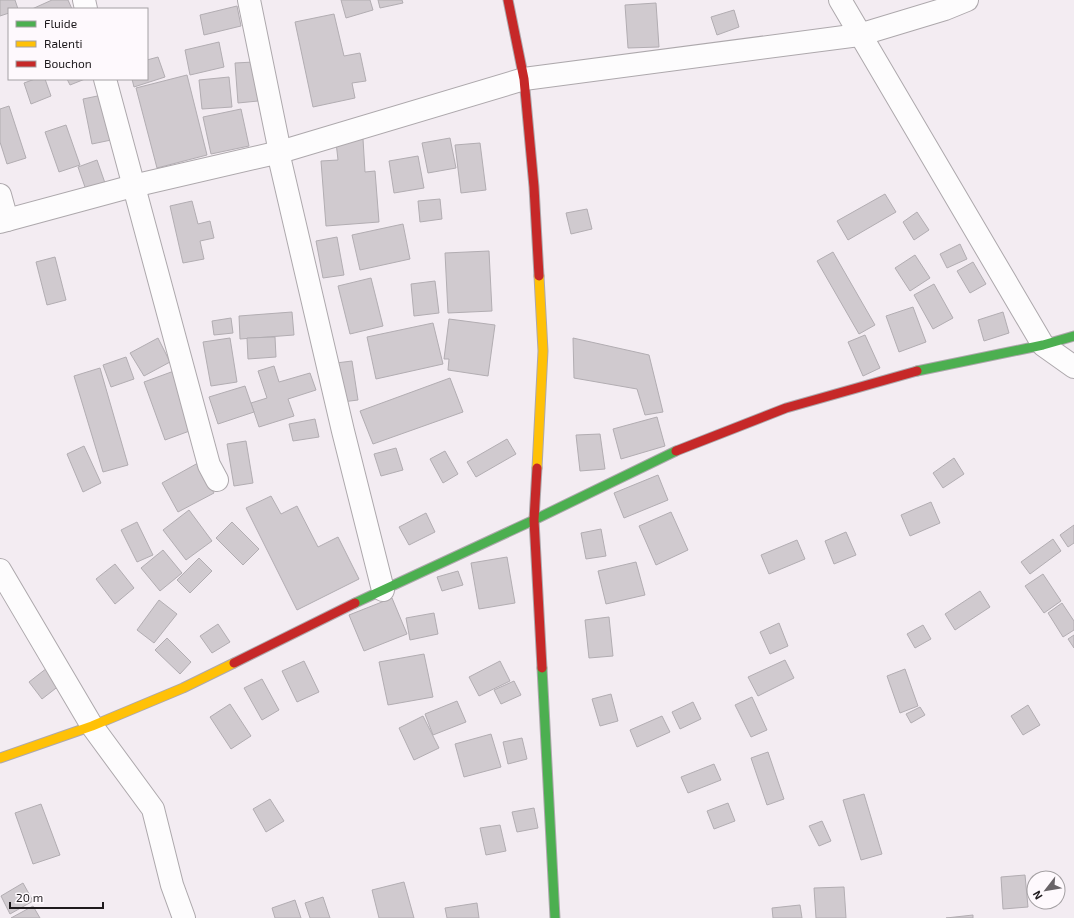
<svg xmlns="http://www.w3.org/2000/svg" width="1074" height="918" font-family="'Exo 2',sans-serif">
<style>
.building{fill:#d0cacf;stroke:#b2adb2}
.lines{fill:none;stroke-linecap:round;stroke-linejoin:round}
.street-casing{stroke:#ada8ac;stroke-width:24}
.fast-casing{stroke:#ada8ac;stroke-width:11}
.slow-casing{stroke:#ada8ac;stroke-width:11}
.jam-casing{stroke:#ada8ac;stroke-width:11}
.street{stroke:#fdfcfd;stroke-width:22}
.fast{stroke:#4caf50;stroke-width:9}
.slow{stroke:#ffc107;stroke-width:9}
.jam{stroke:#c62828;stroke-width:9}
</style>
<rect width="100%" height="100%" fill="#f3ecf2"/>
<!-- building -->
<g class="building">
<path d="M 0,0 L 15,0 L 18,9 L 9,9 L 9,13 L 0,16 Z"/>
<path d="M 52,0 L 68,0 L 72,9 L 32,9 Z"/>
<path d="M 341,0 L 370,0 L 373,10 L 346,18 Z"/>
<path d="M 378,0 L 402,0 L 403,3 L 380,8 Z"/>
<path d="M 656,3 L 659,47 L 628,48 L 625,5 Z"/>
<path d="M 237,6 L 241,26 L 204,35 L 200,15 Z"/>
<path d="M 734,10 L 739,27 L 717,35 L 711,17 Z"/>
<path d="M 334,14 L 344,56 L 360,53 L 366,81 L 352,83 L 355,98 L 313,107 L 295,22 Z"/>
<path d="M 219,42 L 224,67 L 190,75 L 185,50 Z"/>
<path d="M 158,57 L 165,77 L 134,87 L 132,79 L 147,79 L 147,60 Z"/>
<path d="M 254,62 L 258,101 L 238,103 L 235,63 Z"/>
<path d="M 187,75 L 207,155 L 157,168 L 136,88 Z"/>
<path d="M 229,77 L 232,107 L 202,109 L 199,80 Z"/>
<path d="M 35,79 L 45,79 L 51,96 L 31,104 L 24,83 Z"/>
<path d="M 67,79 L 85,79 L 70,85 Z"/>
<path d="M 107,94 L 116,139 L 92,144 L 83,99 Z"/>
<path d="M 9,106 L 26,158 L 7,164 L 0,142 L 0,109 Z"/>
<path d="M 241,109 L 249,146 L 211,154 L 203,117 Z"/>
<path d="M 66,125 L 80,165 L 59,172 L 45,132 Z"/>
<path d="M 450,138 L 456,168 L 428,173 L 422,143 Z"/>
<path d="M 363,139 L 365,172 L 375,171 L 379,222 L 326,226 L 321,161 L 338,160 L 336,142 Z"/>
<path d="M 480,143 L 486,190 L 461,193 L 455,145 Z"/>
<path d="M 418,156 L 424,188 L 394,193 L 389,161 Z"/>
<path d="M 97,160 L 105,183 L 86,190 L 78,167 Z"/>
<path d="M 885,194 L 896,212 L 848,240 L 837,221 Z"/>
<path d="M 440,199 L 442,219 L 420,222 L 418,201 Z"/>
<path d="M 192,201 L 198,224 L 210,221 L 214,238 L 200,241 L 204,259 L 183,263 L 170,206 Z"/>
<path d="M 587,209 L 592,229 L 571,234 L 566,213 Z"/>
<path d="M 917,212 L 929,230 L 914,240 L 903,222 Z"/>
<path d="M 403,224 L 410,259 L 360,270 L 352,235 Z"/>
<path d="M 337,237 L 344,275 L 323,278 L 316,241 Z"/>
<path d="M 960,244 L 967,259 L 947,268 L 940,254 Z"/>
<path d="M 489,251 L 492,311 L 448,313 L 445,253 Z"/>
<path d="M 833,252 L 875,325 L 859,334 L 817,261 Z"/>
<path d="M 915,255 L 930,278 L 910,291 L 895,268 Z"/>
<path d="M 55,257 L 66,300 L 47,305 L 36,262 Z"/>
<path d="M 973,262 L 986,284 L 970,293 L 957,271 Z"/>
<path d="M 371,278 L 383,326 L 350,334 L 338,286 Z"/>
<path d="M 435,281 L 439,313 L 414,316 L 411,284 Z"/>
<path d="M 934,284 L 953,318 L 933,329 L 914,295 Z"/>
<path d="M 913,307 L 926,342 L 899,352 L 886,316 Z"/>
<path d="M 292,312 L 294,335 L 240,339 L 239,316 Z"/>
<path d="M 1003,312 L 1009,333 L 984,341 L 978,320 Z"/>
<path d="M 231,318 L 233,333 L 214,335 L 212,321 Z"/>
<path d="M 449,319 L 495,325 L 488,376 L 448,370 L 449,359 L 444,359 Z"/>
<path d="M 433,323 L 443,364 L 376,379 L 367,337 Z"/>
<path d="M 865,335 L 880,368 L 863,376 L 848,342 Z"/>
<path d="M 275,337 L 276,357 L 248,359 L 247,338 Z"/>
<path d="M 158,338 L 170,362 L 144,376 L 130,353 Z"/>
<path d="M 230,338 L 237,382 L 211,386 L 203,342 Z"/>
<path d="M 573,338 L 649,355 L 663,412 L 645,415 L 637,389 L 574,378 Z"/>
<path d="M 126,357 L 134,379 L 111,387 L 103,365 Z"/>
<path d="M 352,361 L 358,400 L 342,402 L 336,363 Z"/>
<path d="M 274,366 L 279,382 L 310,373 L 316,390 L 288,399 L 294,416 L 259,427 L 251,403 L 267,398 L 258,371 Z"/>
<path d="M 100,368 L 128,465 L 103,472 L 74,376 Z"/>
<path d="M 174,371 L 195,429 L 165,440 L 144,382 Z"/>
<path d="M 450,378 L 463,412 L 373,444 L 360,411 Z"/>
<path d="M 245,386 L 254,412 L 218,424 L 209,397 Z"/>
<path d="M 657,417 L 665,446 L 621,459 L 613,429 Z"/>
<path d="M 315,419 L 319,437 L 293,441 L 289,424 Z"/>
<path d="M 600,434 L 605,469 L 580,471 L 576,435 Z"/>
<path d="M 507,439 L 516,454 L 476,477 L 467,462 Z"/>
<path d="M 246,441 L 253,483 L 234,486 L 227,444 Z"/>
<path d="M 84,446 L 101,483 L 83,492 L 67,454 Z"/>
<path d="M 396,448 L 403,470 L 381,476 L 374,454 Z"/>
<path d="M 445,451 L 458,474 L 443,483 L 430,459 Z"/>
<path d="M 954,458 L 964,474 L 943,488 L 933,473 Z"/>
<path d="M 198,463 L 214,493 L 178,512 L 162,483 Z"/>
<path d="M 658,475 L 668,500 L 624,518 L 614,493 Z"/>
<path d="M 271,496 L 281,514 L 297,506 L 318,547 L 338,537 L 359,579 L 297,610 L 246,508 Z"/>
<path d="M 931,502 L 940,523 L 910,536 L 901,515 Z"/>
<path d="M 189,510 L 212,541 L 186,560 L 163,530 Z"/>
<path d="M 671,512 L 688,550 L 656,565 L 639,526 Z"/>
<path d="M 426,513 L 435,532 L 409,545 L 399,527 Z"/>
<path d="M 137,522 L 153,555 L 137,562 L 121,530 Z"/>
<path d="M 232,522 L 259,549 L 243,565 L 216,538 Z"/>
<path d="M 1074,525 L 1074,543 L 1068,547 L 1060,535 Z"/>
<path d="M 601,529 L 606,556 L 586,559 L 581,533 Z"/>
<path d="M 846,532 L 856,555 L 834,564 L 825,541 Z"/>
<path d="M 1053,539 L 1061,551 L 1030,574 L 1021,562 Z"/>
<path d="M 797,540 L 805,559 L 769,574 L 761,555 Z"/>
<path d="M 163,550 L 182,573 L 160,591 L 141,568 Z"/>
<path d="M 507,557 L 515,603 L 479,609 L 471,563 Z"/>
<path d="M 199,558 L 212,571 L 190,593 L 177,580 Z"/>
<path d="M 636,562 L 645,595 L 606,604 L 598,571 Z"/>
<path d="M 115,564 L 134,588 L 115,604 L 96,579 Z"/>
<path d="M 458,571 L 463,585 L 442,591 L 437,577 Z"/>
<path d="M 1043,574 L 1061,601 L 1044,613 L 1025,586 Z"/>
<path d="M 980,591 L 990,607 L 955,630 L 945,614 Z"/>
<path d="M 392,598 L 407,634 L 364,651 L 349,615 Z"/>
<path d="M 159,600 L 177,614 L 154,643 L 137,630 Z"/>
<path d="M 1062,603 L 1074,621 L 1074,630 L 1063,637 L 1048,613 Z"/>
<path d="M 434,613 L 438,634 L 410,640 L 406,618 Z"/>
<path d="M 609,617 L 613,656 L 589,658 L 585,620 Z"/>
<path d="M 779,623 L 788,646 L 770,654 L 760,632 Z"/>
<path d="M 218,624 L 230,642 L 212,653 L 200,636 Z"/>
<path d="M 923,625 L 931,639 L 915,648 L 907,634 Z"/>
<path d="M 1074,635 L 1074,648 L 1068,639 Z"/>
<path d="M 167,638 L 191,662 L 180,674 L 155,650 Z"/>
<path d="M 424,654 L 433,697 L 388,705 L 379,662 Z"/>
<path d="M 785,660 L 794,678 L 758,696 L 748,677 Z"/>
<path d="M 304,661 L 319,692 L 297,702 L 282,671 Z"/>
<path d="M 500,661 L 510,681 L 479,696 L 469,677 Z"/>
<path d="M 47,668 L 60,685 L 42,699 L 29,682 Z"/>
<path d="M 905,669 L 918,706 L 900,713 L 887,676 Z"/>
<path d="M 262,679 L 279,710 L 262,720 L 244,688 Z"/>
<path d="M 514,681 L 521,695 L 501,704 L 494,690 Z"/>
<path d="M 611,694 L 618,721 L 600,726 L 592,699 Z"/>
<path d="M 752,697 L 767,730 L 751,737 L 735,705 Z"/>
<path d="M 457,701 L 466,722 L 433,735 L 425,714 Z"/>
<path d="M 693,702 L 701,719 L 680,729 L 672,712 Z"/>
<path d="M 230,704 L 251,736 L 231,749 L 210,717 Z"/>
<path d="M 1028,705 L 1040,725 L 1023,735 L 1011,716 Z"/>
<path d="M 920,707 L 925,715 L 911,723 L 906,714 Z"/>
<path d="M 423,716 L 439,748 L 414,760 L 399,728 Z"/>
<path d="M 662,716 L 670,732 L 637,747 L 630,730 Z"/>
<path d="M 491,734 L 501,767 L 464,777 L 455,744 Z"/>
<path d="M 522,738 L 527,759 L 508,764 L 503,742 Z"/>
<path d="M 768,752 L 784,799 L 767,805 L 751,758 Z"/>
<path d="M 714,764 L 721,780 L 688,793 L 681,777 Z"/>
<path d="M 864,794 L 882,854 L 861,860 L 843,800 Z"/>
<path d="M 270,799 L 284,821 L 266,832 L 253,809 Z"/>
<path d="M 728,803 L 735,821 L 714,829 L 707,811 Z"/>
<path d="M 41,804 L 60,855 L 33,864 L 15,813 Z"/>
<path d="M 534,808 L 538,828 L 517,832 L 512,812 Z"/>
<path d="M 822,821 L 831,841 L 819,846 L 809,826 Z"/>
<path d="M 500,825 L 506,851 L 486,855 L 480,828 Z"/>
<path d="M 1025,875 L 1028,907 L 1003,909 L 1001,877 Z"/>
<path d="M 404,882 L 414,918 L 379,918 L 372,890 Z"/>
<path d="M 23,883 L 33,901 L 10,914 L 1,896 Z"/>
<path d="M 844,887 L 846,918 L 816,918 L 814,888 Z"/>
<path d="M 323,897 L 330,918 L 310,918 L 305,903 Z"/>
<path d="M 295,900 L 301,918 L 275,918 L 272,908 Z"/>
<path d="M 477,903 L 479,918 L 447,918 L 445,908 Z"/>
<path d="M 800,905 L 802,918 L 773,918 L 772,908 Z"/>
<path d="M 33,906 L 40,918 L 11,918 Z"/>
<path d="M 973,915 L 973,918 L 946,918 Z"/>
</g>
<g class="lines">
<!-- street casing -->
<g class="street-casing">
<g id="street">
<path d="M 84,0 L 86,9"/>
<path d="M 249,0 L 280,152"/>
<path d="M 840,0 L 1043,345 L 1074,367"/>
<path d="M 105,79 L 209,465 L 217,480"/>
<path d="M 278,152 L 343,431 L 383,590"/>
<path d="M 0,195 L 7,220"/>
<path d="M 0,222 L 133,186 L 280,152 L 524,79 L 859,35 L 945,9 L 967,0"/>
<path d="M 0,570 L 92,726 L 153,809 L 172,885 L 184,918"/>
</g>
</g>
<!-- fast casing -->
<g class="fast-casing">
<g id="fast">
<path d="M 917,371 L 1043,345 L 1074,336"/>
<path d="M 355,603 L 534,520 L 676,451"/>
<path d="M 542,668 L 555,918"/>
</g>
</g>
<!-- slow casing -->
<g class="slow-casing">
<g id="slow">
<path d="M 537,468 L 543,351 L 539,276"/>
<path d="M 0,758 L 92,726 L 183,688 L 234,663"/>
</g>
</g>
<!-- jam casing -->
<g class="jam-casing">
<g id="jam">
<path d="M 508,0 L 524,79 L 534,187 L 539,276"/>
<path d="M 676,451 L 786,408 L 917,371"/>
<path d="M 537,468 L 534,520 L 542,668"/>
<path d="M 234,663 L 355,603"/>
</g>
</g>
<!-- street -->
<use href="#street" class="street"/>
<!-- fast -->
<use href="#fast" class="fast"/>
<!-- slow -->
<use href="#slow" class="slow"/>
<!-- jam -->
<use href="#jam" class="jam"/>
</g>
<!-- legend -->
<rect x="8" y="8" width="140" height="72" fill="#fef9fd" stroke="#a4a0a3"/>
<rect x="16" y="21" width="20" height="6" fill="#4caf50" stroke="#a4a0a3"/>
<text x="44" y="28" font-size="12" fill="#1e1a1d">Fluide</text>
<rect x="16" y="41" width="20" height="6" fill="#ffc107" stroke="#a4a0a3"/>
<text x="44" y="48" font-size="12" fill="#1e1a1d">Ralenti</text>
<rect x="16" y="61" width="20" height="6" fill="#c62828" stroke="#a4a0a3"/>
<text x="44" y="68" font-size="12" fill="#1e1a1d">Bouchon</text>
<!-- north arrow -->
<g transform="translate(1046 890) rotate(239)"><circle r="19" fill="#fef9fd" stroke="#a4a0a3"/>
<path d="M0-3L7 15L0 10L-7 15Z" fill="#696468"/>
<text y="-6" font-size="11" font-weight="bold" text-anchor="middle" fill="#1e1a1d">N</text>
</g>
<!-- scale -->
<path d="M10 902v6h93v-6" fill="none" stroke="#1e1a1d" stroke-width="2"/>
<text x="16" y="902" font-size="12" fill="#1e1a1d" stroke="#fef9fd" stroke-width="3" paint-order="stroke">20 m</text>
</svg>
